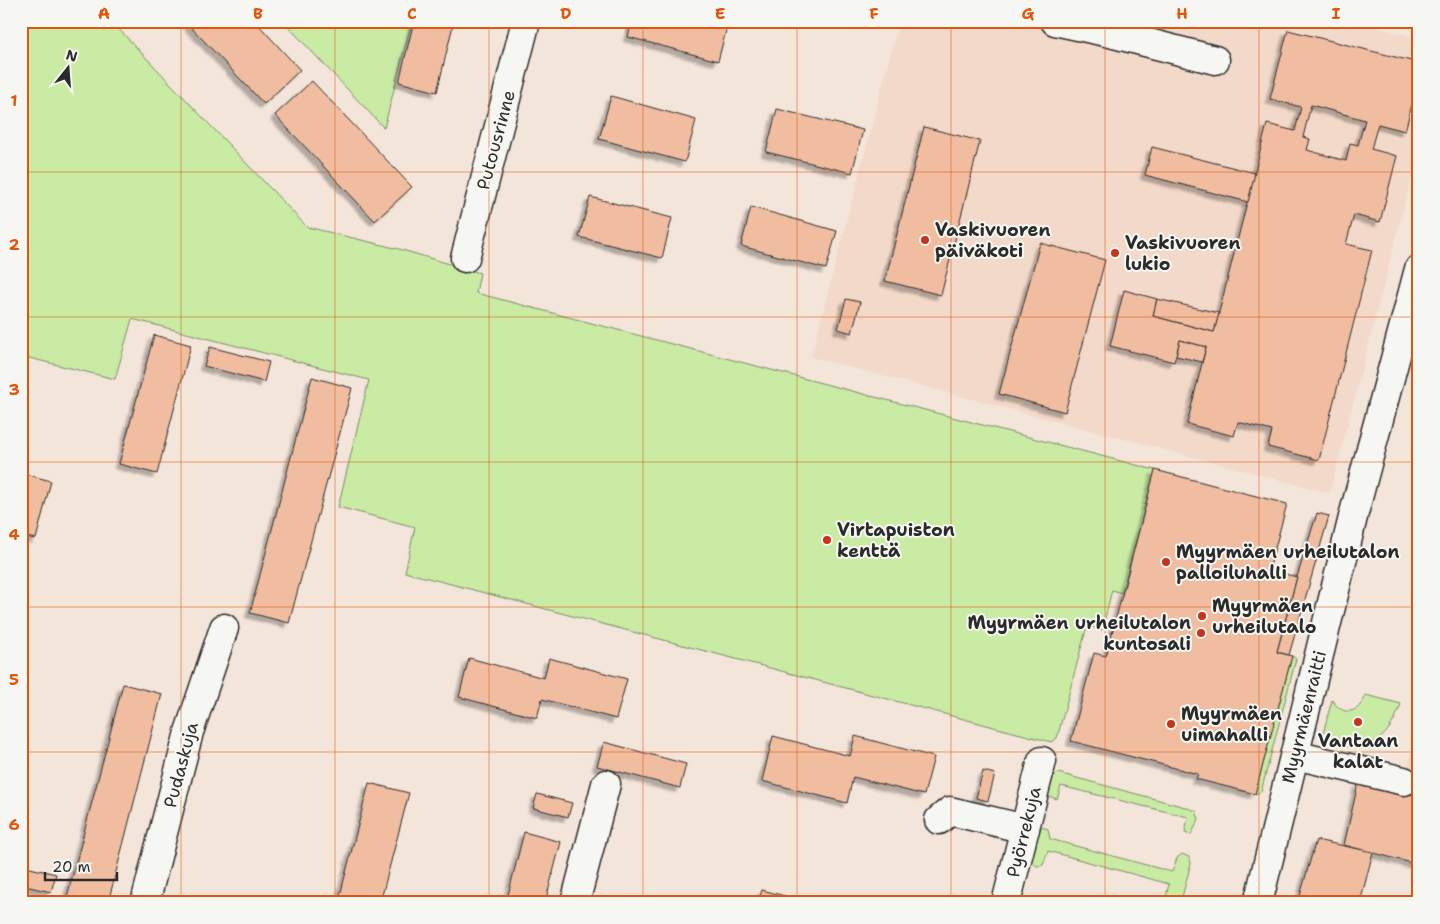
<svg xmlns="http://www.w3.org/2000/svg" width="1440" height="924" font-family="'Shantell Sans',sans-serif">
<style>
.built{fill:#f3d9c9}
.green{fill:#caeba4;stroke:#7a8b68}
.building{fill:#f0bda1;stroke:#2b2b2b;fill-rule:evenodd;filter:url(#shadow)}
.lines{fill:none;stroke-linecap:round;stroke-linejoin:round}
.minor-casing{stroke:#2b2b2b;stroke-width:31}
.minor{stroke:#f6f6f2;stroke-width:28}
.grid{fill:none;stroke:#df570e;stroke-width:1;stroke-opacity:0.55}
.poi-dot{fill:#c8321e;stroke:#f6f6f2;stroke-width:2}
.labels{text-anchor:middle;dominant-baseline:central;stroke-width:4;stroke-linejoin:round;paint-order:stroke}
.street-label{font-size:18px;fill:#2b2b2b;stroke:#f6f6f2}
.poi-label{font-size:18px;font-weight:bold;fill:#2b2b2b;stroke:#f6f6f2;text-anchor:start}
.neatline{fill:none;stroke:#df570e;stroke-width:2}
.grid-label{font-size:16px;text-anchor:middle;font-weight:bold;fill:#df570e}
</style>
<defs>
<filter id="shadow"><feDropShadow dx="-4.5" dy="4.5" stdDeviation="1" flood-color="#0004"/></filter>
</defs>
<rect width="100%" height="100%" fill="#f4e5da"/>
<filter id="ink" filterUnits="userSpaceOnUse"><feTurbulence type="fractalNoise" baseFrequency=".02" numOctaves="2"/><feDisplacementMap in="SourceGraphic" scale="10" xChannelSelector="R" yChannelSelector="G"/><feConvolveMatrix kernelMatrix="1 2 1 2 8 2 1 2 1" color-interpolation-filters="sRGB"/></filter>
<g filter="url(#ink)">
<!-- built -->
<g class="built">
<path d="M 899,21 L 1354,21 L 1419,38 L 1419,148 L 1330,493 L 811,357 Z"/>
<path d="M 1419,719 L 1419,771 L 1407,768 Z"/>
</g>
<!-- green -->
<g class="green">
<path d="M 21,21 L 115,21 L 114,24 L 307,227 L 399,249 L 480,273 L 476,293 L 1155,470 L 1122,593 L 1112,590 L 1102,630 L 1087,626 L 1057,738 L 1051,742 L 405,572 L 415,527 L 338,507 L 369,380 L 132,319 L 115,379 L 21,356 Z"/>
<path d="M 283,21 L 412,21 L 384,128 Z"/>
<path d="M 1292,656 L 1296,659 L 1261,792 L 1255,794 Z"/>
<path d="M 1366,695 L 1401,704 C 1385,748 1365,753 1321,741 L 1332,700 C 1344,718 1359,713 1366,695 Z"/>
<path d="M 1058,773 L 1185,807 L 1196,811 L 1199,819 L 1191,835 L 1185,833 L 1188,817 L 1061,786 L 1057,799 L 1045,795 L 1049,780 Z"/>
<path d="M 1042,827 L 1048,829 L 1050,839 L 1172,872 L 1177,858 L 1182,854 L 1189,857 L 1191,863 L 1181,901 L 1179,903 L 1167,903 L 1165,901 L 1169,884 L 1048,851 L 1043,865 L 1037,866 L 1031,862 L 1037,829 Z"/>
</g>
<!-- building -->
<g class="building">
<path d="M 185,21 L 255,21 L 300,70 L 264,104 Z"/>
<path d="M 414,21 L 454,21 L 437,92 L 399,82 Z"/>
<path d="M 632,21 L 723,21 L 728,23 L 718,61 L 628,37 Z"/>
<path d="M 1288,30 L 1419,63 L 1419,77 L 1405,131 L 1378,124 L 1371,149 L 1397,156 L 1380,222 L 1354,215 L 1346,244 L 1372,250 L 1319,460 L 1268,447 L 1272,431 L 1238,422 L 1234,436 L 1187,424 L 1206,347 L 1180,340 L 1174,362 L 1110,346 L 1124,290 L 1157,299 L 1153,316 L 1214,332 L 1267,124 L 1295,131 L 1301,107 L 1270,99 ZM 1311,105 L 1365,120 L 1358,145 L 1350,143 L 1346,161 L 1307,150 L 1310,139 L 1303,137 Z"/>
<path d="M 312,81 L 412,187 L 375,221 L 275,115 Z"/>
<path d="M 611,96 L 696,120 L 685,162 L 599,139 Z"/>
<path d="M 777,109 L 863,130 L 852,173 L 766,152 Z"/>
<path d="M 924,127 L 980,141 L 941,295 L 885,281 Z"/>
<path d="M 1152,147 L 1255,173 L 1248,202 L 1145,175 Z"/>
<path d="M 590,197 L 672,218 L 662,258 L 579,237 Z"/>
<path d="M 751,207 L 837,231 L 826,269 L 741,246 Z"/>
<path d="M 1040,243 L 1105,260 L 1065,412 L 999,394 Z"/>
<path d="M 846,299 L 860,302 L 852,333 L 838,329 Z"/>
<path d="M 1157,299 L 1219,313 L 1214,332 L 1153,316 Z"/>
<path d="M 154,335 L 191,345 L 157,474 L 119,464 Z"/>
<path d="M 1180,340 L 1206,347 L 1202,362 L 1176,356 Z"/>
<path d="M 210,347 L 269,362 L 264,382 L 204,366 Z"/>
<path d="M 312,377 L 352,388 L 289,623 L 250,613 Z"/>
<path d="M 1155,470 L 1287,504 L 1269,570 L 1297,577 L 1277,652 L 1292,656 L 1255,794 L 1196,779 L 1198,774 L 1071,741 L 1094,653 L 1106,656 Z"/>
<path d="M 21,473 L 51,481 L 36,539 L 21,536 Z"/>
<path d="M 1317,513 L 1329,516 L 1289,655 L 1277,652 L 1297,577 Z"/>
<path d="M 469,658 L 544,678 L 549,658 L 627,679 L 616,719 L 542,699 L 537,718 L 459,697 Z"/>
<path d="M 123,684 L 162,694 L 108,903 L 90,903 L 67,897 Z"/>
<path d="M 773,736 L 850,756 L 855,736 L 934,757 L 924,795 L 853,777 L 847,803 L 762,781 Z"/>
<path d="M 604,742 L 686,764 L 680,788 L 597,766 Z"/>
<path d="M 983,771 L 995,774 L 988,801 L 976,798 Z"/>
<path d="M 369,783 L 409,793 L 380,903 L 338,903 Z"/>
<path d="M 1358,784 L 1419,796 L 1419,865 L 1344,845 Z"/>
<path d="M 537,794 L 572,803 L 568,817 L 533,808 Z"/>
<path d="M 524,832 L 561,842 L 545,903 L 506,903 Z"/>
<path d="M 1316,840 L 1373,852 L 1360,903 L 1298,903 Z"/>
<path d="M 21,866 L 56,874 L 51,892 L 21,885 Z"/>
<path d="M 762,890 L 804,901 L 804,903 L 758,903 Z"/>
</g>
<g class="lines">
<!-- minor casing -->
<g class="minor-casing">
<g id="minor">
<path d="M 1055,21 L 1106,32 L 1215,60"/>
<path d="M 465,258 L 526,21"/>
<path d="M 1295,755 L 1404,781"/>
<path d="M 939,820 L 950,811 L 1025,829"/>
<path d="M 145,903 L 189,732 L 224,628"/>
<path d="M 575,903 L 606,784"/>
<path d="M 1006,903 L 1042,761"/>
<path d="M 1258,903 L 1354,513 L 1419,269"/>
</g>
</g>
<!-- minor -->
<use href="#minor" class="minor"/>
</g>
</g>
<!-- grid -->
<path class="grid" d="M 181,21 L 181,903M 335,21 L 335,903M 489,21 L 489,903M 643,21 L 643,903M 797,21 L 797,903M 951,21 L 951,903M 1105,21 L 1105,903M 1259,21 L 1259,903M 21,172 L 1419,172M 21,317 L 1419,317M 21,462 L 1419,462M 21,607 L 1419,607M 21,752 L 1419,752"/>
<!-- markers -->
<g class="poi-dot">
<circle cx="925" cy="240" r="5"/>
<circle cx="1115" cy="253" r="5"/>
<circle cx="827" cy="540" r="5"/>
<circle cx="1166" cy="562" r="5"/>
<circle cx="1202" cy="616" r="5"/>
<circle cx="1201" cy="633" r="5"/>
<circle cx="1358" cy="722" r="5"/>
<circle cx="1171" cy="724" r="5"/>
</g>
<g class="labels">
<!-- street labels -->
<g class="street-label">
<text transform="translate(496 140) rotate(-75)">Putousrinne</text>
<text transform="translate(1304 717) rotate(-76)">Myyrmäenraitti</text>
<text transform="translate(181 765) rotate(-75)">Pudaskuja</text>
<text transform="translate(1024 832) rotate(-76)">Pyörrekuja</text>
</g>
<!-- poi labels -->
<g class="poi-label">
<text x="935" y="230">Vaskivuoren<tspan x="935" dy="21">päiväkoti</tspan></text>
<text x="1125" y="243">Vaskivuoren<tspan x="1125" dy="21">lukio</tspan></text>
<text x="837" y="530">Virtapuiston<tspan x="837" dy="21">kenttä</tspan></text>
<text x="1176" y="552">Myyrmäen urheilutalon<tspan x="1176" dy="21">palloiluhalli</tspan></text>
<text x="1212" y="606">Myyrmäen<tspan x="1212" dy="21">urheilutalo</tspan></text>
<text x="1191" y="623" text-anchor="end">Myyrmäen urheilutalon<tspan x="1191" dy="21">kuntosali</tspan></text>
<text x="1181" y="714">Myyrmäen<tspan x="1181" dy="21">uimahalli</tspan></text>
<text x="1358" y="741" text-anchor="middle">Vantaan<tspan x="1358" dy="21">kalat</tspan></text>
</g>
</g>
<!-- margin -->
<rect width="1440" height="924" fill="none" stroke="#f6f6f2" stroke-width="55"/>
<!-- north arrow -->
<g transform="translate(68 68) rotate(17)" stroke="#f6f6f2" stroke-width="4" paint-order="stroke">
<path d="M0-4L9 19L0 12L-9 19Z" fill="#2b2b2b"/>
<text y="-8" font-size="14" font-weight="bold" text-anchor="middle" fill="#2b2b2b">N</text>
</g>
<!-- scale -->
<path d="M45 872v8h72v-8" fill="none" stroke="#2b2b2b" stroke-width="2.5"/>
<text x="52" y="872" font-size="15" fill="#2b2b2b" stroke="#f6f6f2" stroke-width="4" paint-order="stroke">20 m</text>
<rect x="28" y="28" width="1384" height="868" class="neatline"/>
<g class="grid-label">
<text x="104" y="19">A</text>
<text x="258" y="19">B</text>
<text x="412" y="19">C</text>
<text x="566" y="19">D</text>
<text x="720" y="19">E</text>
<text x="874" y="19">F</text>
<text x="1028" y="19">G</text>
<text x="1182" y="19">H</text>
<text x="1336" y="19">I</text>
<text x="14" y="106">1</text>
<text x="14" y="250">2</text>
<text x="14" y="395">3</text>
<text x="14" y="540">4</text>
<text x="14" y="685">5</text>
<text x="14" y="830">6</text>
</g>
</svg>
